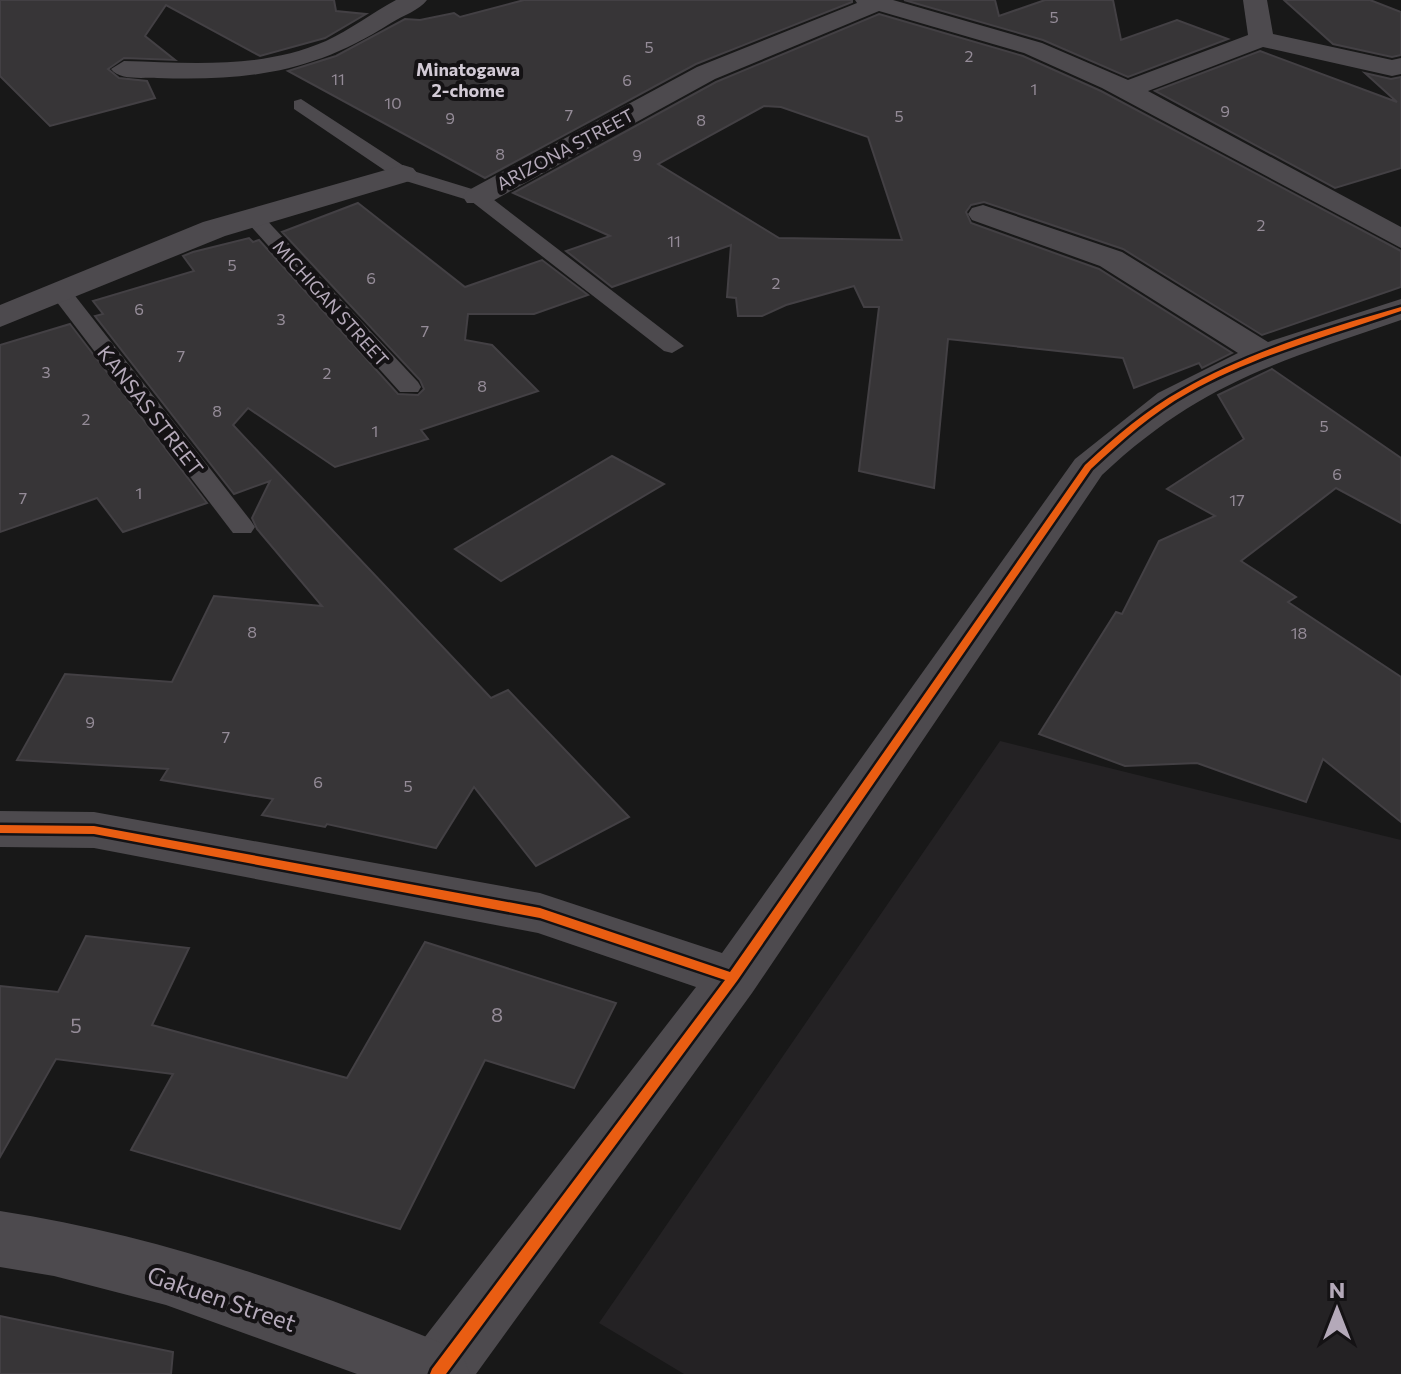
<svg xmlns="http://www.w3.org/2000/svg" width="1401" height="1374" font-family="Commissioner,sans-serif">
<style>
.built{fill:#242224}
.building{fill:#373537;stroke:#434044;stroke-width:2;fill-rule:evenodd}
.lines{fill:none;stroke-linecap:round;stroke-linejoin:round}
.service{fill:#4d4a4e;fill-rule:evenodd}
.minor{fill:#4d4a4e;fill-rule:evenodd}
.tertiary{fill:#4d4a4e;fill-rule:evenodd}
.cycleway-casing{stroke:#141214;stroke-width:5}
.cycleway{fill:#e95d12;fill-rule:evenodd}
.labels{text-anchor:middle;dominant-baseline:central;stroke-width:8;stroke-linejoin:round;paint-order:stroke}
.number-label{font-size:16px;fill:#958c98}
.far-neighbourhood-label{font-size:18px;font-weight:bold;fill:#d2cad5;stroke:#141214}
.far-street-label{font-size:18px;fill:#b4a9b9;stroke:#141214}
.street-label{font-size:20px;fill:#b4a9b9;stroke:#141214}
.near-number-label{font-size:20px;fill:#958c98}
.near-street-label{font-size:24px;fill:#b4a9b9;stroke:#141214}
</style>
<rect width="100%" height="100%" fill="#181818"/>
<!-- built -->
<path class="built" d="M 1000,741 L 1401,840 L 1401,1374 L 684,1374 L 599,1323 Z"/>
<!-- building -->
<g class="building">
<path d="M 0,0 L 334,0 L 336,11 L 366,14 L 325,38 L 260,56 L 166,5 L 145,36 L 175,60 L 124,58 L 108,69 L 119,78 L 147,81 L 155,98 L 50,126 L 0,76 Z"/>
<path d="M 524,0 L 852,0 L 852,2 L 696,64 L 485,178 L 288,71 L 336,56 L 405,19 L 420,20 L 454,13 L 460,17 Z"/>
<path d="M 904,0 L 995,0 L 999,16 L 1045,0 L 1113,0 L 1121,40 L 1177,20 L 1228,39 L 1128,77 L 1043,40 Z"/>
<path d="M 1284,0 L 1370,0 L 1401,12 L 1401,55 L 1392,57 L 1333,44 Z"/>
<path d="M 879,14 L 1023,56 L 1101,91 L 1401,251 L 1401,287 L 1262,335 L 1123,249 L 984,202 L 971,205 L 966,212 L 971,223 L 1099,269 L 1232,353 L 1202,368 L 1199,363 L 1134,388 L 1123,358 L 948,339 L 934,488 L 859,471 L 879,307 L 864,307 L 854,286 L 786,305 L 762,316 L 738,316 L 736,298 L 727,297 L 731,245 L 612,287 L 566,251 L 610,236 L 513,193 L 716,82 ZM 764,106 L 781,107 L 868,137 L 902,240 L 779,238 L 658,164 Z"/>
<path d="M 1260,51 L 1397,102 L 1365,73 L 1391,79 L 1401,77 L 1401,168 L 1335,188 L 1155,91 Z"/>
<path d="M 358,203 L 465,287 L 542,260 L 588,295 L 534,314 L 468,314 L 465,340 L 492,345 L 538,391 L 421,430 L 428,439 L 335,467 L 248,408 L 233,425 L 491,698 L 508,690 L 629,817 L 536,866 L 474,787 L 436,848 L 327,824 L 325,827 L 262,815 L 273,799 L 161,780 L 168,769 L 17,760 L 65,674 L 172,682 L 214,596 L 322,606 L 257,529 L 252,518 L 270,481 L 234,494 L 95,316 L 103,314 L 93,301 L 194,271 L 183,256 L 193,252 L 249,238 L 253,242 L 259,240 L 398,394 L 418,395 L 424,389 L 420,380 L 282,232 Z"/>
<path d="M 70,324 L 207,503 L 123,532 L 97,498 L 0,532 L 0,345 Z"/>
<path d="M 1272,369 L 1401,458 L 1401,523 L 1336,488 L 1241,561 L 1296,597 L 1288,602 L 1401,677 L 1401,822 L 1323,759 L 1306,802 L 1197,763 L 1125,766 L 1039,734 L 1116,612 L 1122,614 L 1159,541 L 1215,516 L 1167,489 L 1244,439 L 1218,395 Z"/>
<path d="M 612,456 L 664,484 L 501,581 L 455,549 Z"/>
<path d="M 86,936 L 189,948 L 152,1025 L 347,1078 L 425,942 L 616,1003 L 574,1088 L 485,1060 L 400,1229 L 131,1150 L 173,1074 L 56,1059 L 0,1157 L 0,986 L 58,992 Z"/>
<path d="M 0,1316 L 173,1352 L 171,1374 L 0,1374 Z"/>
</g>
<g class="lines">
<!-- service -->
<g class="service">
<path d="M 301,99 L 410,170 L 485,193 L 684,346 L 672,353 L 664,351 L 471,201 L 396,178 L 294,109 L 294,101 Z"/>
<path d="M 254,212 L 261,214 L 418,382 L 421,387 L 418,392 L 400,392 L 247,222 L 244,218 L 247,214 Z"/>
<path d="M 61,286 L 69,288 L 251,521 L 255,527 L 251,533 L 233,533 L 50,293 Z"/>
</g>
<!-- minor -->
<g class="minor">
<path d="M 396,0 L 427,0 C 420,10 402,16 391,23 C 313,73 248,81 157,78 C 143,77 120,81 111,69 L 124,61 C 192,63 262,69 326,41 C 350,30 372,13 396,0 Z"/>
<path d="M 855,0 L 893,0 L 1042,43 L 1128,80 L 1248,35 L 1243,0 L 1267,0 L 1273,34 L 1392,60 L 1401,58 L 1401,74 L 1392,76 L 1263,47 L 1148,91 L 1401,227 L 1401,248 L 1102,88 L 1024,53 L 879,11 L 715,79 L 489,203 L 467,203 L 463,197 L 467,191 L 697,67 L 857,3 Z"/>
<path d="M 403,165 L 413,168 L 418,174 L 413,180 L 225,236 L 0,327 L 0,305 L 203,222 Z"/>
<path d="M 983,205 L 1122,252 L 1268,342 L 1401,299 L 1401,320 C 1278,362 1200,383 1102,475 L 752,993 L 476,1374 L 405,1374 L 414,1351 L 696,987 L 538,933 L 94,848 L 0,847 L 0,811 L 94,812 L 540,893 L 722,953 L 1075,459 L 1158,393 L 1238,353 L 1100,266 L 972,220 L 968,214 L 972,208 Z"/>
</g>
<!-- tertiary -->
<path class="tertiary" d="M 0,1211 C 159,1235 312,1290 461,1351 L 470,1374 L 357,1374 L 166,1305 L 54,1276 L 0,1267 Z"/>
<!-- cycleway casing -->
<g class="cycleway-casing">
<path id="cycleway" d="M 1401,307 L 1401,311 C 1329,336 1255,355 1188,393 C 1152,413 1121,441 1091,469 L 737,981 L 446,1374 L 430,1374 L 432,1369 L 725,980 L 540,918 L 94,834 L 0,833 L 0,825 L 94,826 L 540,908 L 730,972 L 1085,465 C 1115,437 1146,410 1182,390 C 1248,352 1328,328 1401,307 Z"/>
</g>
<!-- cycleway -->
<use href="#cycleway" class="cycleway"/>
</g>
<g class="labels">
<!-- number labels -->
<g class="number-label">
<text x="1054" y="16">5</text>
<text x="649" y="46">5</text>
<text x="969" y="55">2</text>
<text x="338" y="78">11</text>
<text x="627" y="79">6</text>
<text x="1034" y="88">1</text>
<text x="393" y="102">10</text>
<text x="1225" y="110">9</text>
<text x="569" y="114">7</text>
<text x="899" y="115">5</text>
<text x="450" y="117">9</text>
<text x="701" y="119">8</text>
<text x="500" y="153">8</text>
<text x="637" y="154">9</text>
<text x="1261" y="224">2</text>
<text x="674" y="240">11</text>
<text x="232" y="264">5</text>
<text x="371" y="277">6</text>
<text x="776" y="282">2</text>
<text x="139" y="308">6</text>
<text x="281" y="318">3</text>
<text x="425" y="330">7</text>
<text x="181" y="355">7</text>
<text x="46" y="371">3</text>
<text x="327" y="372">2</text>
<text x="482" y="385">8</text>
<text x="217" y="410">8</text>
<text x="86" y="418">2</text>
<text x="1324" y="425">5</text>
<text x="375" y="430">1</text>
<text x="1337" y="473">6</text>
<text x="139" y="492">1</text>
<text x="23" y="497">7</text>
<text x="1237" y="499">17</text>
<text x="252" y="631">8</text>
<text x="1299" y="632">18</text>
<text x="90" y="721">9</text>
<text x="226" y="736">7</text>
<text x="318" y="781">6</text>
<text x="408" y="785">5</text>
</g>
<!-- far-neighbourhood labels -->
<g class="far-neighbourhood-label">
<text x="468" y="69">Minatogawa<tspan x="468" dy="21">2-chome</tspan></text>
</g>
<!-- far-street labels -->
<g class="far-street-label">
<text transform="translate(565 149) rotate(-28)">ARIZONA STREET</text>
<text transform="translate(331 303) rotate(48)">MICHIGAN STREET</text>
</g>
<!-- street labels -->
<g class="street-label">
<text transform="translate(151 410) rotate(52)">KANSAS STREET</text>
</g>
<!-- near-number labels -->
<g class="near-number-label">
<text x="497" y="1014">8</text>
<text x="76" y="1025">5</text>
</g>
<!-- near-street labels -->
<g class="near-street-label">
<text transform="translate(222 1298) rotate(19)">Gakuen Street</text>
</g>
</g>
<!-- north arrow -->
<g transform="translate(1337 1310)" stroke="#141214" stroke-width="6" paint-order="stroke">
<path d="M0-6L14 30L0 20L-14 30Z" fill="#b4a9b9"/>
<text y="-12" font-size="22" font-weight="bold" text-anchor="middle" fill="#b4a9b9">N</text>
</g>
</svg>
